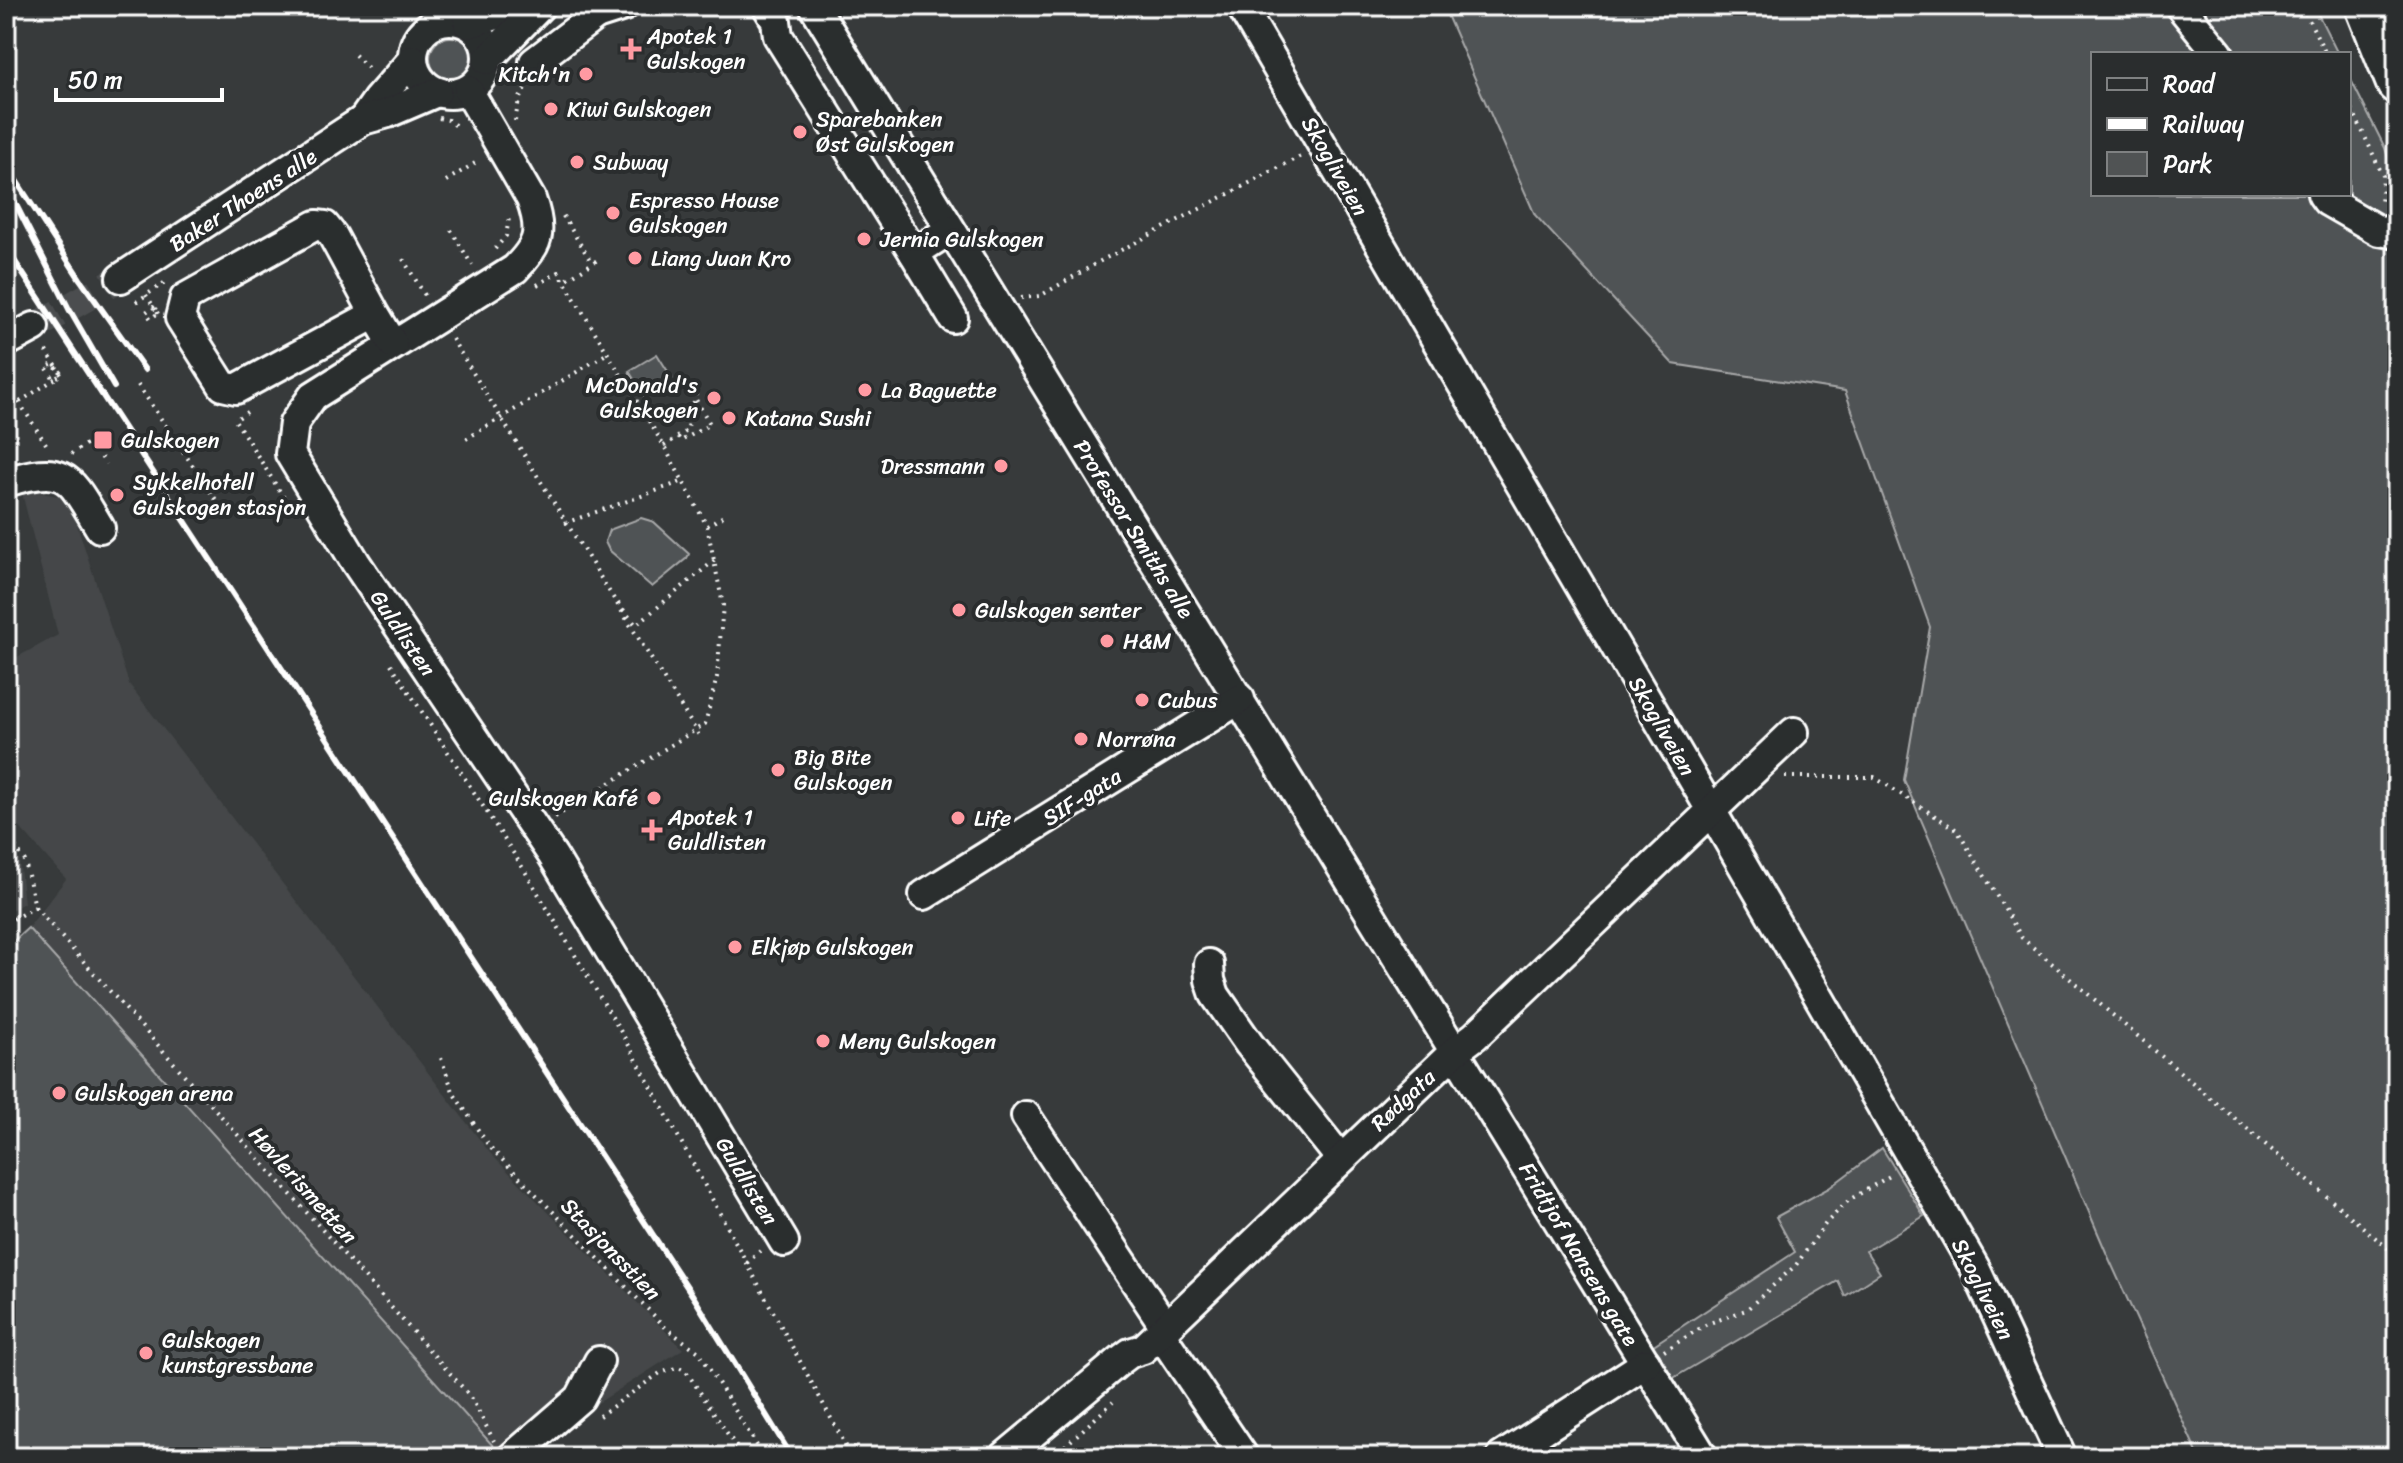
<svg xmlns="http://www.w3.org/2000/svg" width="2403" height="1463" font-family="Sriracha,sans-serif">
<style>
.built{fill:#444748}
.green{fill:#505354;stroke:#a8a9aa;stroke-width:2}
.lines{fill:none;stroke-linecap:round;stroke-linejoin:round}
.minor-tunnel{stroke:#4b4e4f;stroke-width:28;stroke-dasharray:28 14;stroke-linecap:butt}
.minor-casing{stroke:#fff;stroke-width:34}
.highway-casing{stroke:#fff;stroke-width:46}
.path{stroke:#fff;stroke-width:4;stroke-dasharray:2 6;stroke-linecap:butt}
.minor{stroke:#2a2d2e;stroke-width:28}
.highway{stroke:#2a2d2e;stroke-width:40}
.rail{stroke:#fff;stroke-width:6}
.path-bridge{stroke:#fff;stroke-width:4;stroke-dasharray:2 6;stroke-linecap:butt}
.poi-dot{fill:#ff9aa2;stroke:#2a2d2e;stroke-width:3}
.labels{text-anchor:middle;dominant-baseline:central;stroke-width:8;stroke-linejoin:round;paint-order:stroke}
.poi-label{font-size:22px;fill:#fff;stroke:#2a2d2e;text-anchor:start}
.street-label{font-size:22px;fill:#fff;stroke:#2a2d2e}
</style>
<rect width="100%" height="100%" fill="#373a3b"/>
<filter id="ink" filterUnits="userSpaceOnUse"><feTurbulence type="fractalNoise" baseFrequency=".0125" numOctaves="2"/><feDisplacementMap in="SourceGraphic" scale="16" xChannelSelector="R" yChannelSelector="G"/><feConvolveMatrix kernelMatrix="1 2 1 2 8 2 1 2 1" color-interpolation-filters="sRGB"/></filter>
<g filter="url(#ink)">
<!-- built -->
<g class="built">
<path d="M 21,489 L 58,496 L 70,503 L 129,684 L 490,1153 L 683,1349 L 513,1457 L 503,1457 L 28,928 L 66,879 L 6,812 L 6,663 L 58,635 Z"/>
<path d="M 6,844 L 19,860 L 24,903 L 6,913 Z"/>
</g>
<!-- green -->
<g class="green">
<path d="M 1443,6 L 2314,6 L 2338,54 L 2093,54 L 2093,194 L 2349,194 L 2349,76 L 2385,148 L 2397,186 L 2397,1457 L 2199,1457 L 2106,1252 L 1904,780 L 1930,627 L 1845,391 L 1673,364 L 1535,215 Z"/>
<circle cx="451" cy="58" r="21"/>
<path d="M 657,354 L 672,378 L 644,396 L 629,371 Z"/>
<path d="M 641,518 L 654,522 L 689,554 L 687,558 L 652,587 L 609,550 L 605,542 L 609,530 Z"/>
<path d="M 28,928 L 503,1457 L 6,1457 L 6,948 Z"/>
<path d="M 1882,1148 L 1924,1216 L 1866,1251 L 1880,1273 L 1845,1296 L 1838,1281 L 1670,1380 L 1649,1348 L 1795,1252 L 1776,1217 L 1829,1188 Z"/>
</g>
<g class="lines">
<!-- minor-tunnel -->
<path class="minor-tunnel" d="M 34,327 L 121,278"/>
<!-- minor casing -->
<g class="minor-casing">
<g id="minor">
<path d="M 767,6 L 776,21 L 778,36 L 914,253"/>
<path d="M 814,6 L 1703,1457"/>
<path d="M 1241,6 L 1697,786 L 1975,1268 L 2062,1457"/>
<path d="M 2180,6 L 2219,54"/>
<path d="M 596,15 L 624,6"/>
<circle cx="450" cy="57" r="37"/>
<path d="M 468,24 L 525,6"/>
<path d="M 487,60 L 540,6"/>
<path d="M 534,62 L 596,15 L 591,6"/>
<path d="M 468,90 L 531,199 C 543,232 539,245 515,269 L 313,396 L 294,423 L 290,454 L 356,563 L 553,856 L 784,1242"/>
<path d="M 363,120 L 377,100 L 413,59"/>
<path d="M 2322,194 L 2327,201 L 2379,231 L 2397,234"/>
<path d="M 950,230 L 914,253 L 953,318"/>
<path d="M 121,278 L 363,120 L 388,113 L 437,92"/>
<path d="M 375,314 L 333,236 L 325,226 L 316,225 L 185,298 L 180,318 L 223,386 L 236,389 L 375,314 L 393,344"/>
<path d="M 6,342 L 34,327"/>
<path d="M 6,482 C 68,463 69,477 100,528"/>
<path d="M 924,895 L 1240,699"/>
<path d="M 1209,964 L 1210,980 L 1215,995 L 1249,1044 L 1341,1159"/>
<path d="M 1026,1116 L 1166,1328"/>
<path d="M 1160,1333 L 1244,1457"/>
<path d="M 512,1457 L 580,1398 L 599,1361"/>
<path d="M 1004,1457 L 1122,1359 L 1130,1353 L 1143,1349 L 1160,1333 L 1455,1051 L 1475,1036 L 1794,732"/>
<path d="M 1501,1457 L 1646,1363"/>
</g>
</g>
<!-- highway casing -->
<g class="highway-casing">
<path id="highway" d="M 2366,6 L 2397,83"/>
</g>
<!-- path -->
<g class="path">
<path d="M 2302,6 L 2326,54"/>
<path d="M 355,55 L 371,71"/>
<path d="M 2349,102 L 2383,176 L 2381,205"/>
<path d="M 439,118 L 448,120 L 459,128"/>
<path d="M 515,121 L 519,100 L 527,84"/>
<path d="M 446,181 L 480,160"/>
<path d="M 563,216 L 592,263"/>
<path d="M 451,230 L 472,265"/>
<path d="M 495,249 L 506,236 L 509,218"/>
<path d="M 403,259 L 426,297"/>
<path d="M 537,285 L 559,272 L 564,281 L 599,259"/>
<path d="M 146,295 L 158,313 L 151,319 L 146,312 L 153,307 L 155,310"/>
<path d="M 1021,298 L 1040,296 L 1104,259 L 1301,156"/>
<path d="M 136,302 L 164,283"/>
<path d="M 452,339 L 700,737"/>
<path d="M 46,351 L 62,374 L 54,379 L 46,367 L 54,364 L 60,373"/>
<path d="M 138,385 L 227,516"/>
<path d="M 19,402 L 48,447"/>
<path d="M 6,409 L 9,409 L 56,378"/>
<path d="M 247,412 L 235,420 L 293,512"/>
<path d="M 678,437 L 681,441 L 710,424 L 695,398"/>
<path d="M 466,439 L 608,353"/>
<path d="M 664,446 L 687,431 L 696,393"/>
<path d="M 71,454 L 86,444 L 93,445 L 106,464"/>
<path d="M 565,523 L 684,481"/>
<path d="M 707,526 L 727,514"/>
<path d="M 618,603 L 636,625 L 715,560"/>
<path d="M 391,664 L 523,868 L 627,1042 L 852,1457"/>
<path d="M 1785,777 L 1874,777 L 1957,830 L 2022,938 L 2397,1256"/>
<path d="M 555,817 L 705,724 L 717,677 L 723,605 L 707,526 L 664,446 L 564,281"/>
<path d="M 6,833 L 25,861 L 35,907 L 6,923"/>
<path d="M 35,907 L 471,1397 L 494,1441"/>
<path d="M 441,1058 L 454,1094 L 489,1146 L 667,1329 L 699,1352 L 764,1457"/>
<path d="M 747,1263 L 760,1251"/>
<path d="M 1664,1351 L 1707,1324 L 1746,1310 L 1796,1265 L 1826,1223 L 1849,1200 L 1893,1174"/>
<path d="M 599,1416 L 660,1373 L 679,1367 L 686,1371 L 743,1457"/>
<path d="M 1053,1457 L 1113,1402"/>
</g>
<!-- minor -->
<use href="#minor" class="minor"/>
<!-- highway -->
<use href="#highway" class="highway"/>
<!-- rail -->
<g class="rail">
<path d="M 6,165 L 80,279 L 145,370"/>
<path d="M 6,185 L 69,309 L 114,387"/>
<path d="M 6,248 L 693,1296 L 792,1457"/>
</g>
<!-- path-bridge -->
<g class="path-bridge">
<path d="M 157,312 L 160,317"/>
<path d="M 60,373 L 64,379"/>
</g>
</g>
</g>
<!-- markers -->
<g class="poi-dot">
<path d="M627 37h8v8h8v8h-8v8h-8v-8h-8v-8h8z"/>
<circle cx="586" cy="74" r="8"/>
<circle cx="551" cy="109" r="8"/>
<circle cx="800" cy="132" r="8"/>
<circle cx="577" cy="162" r="8"/>
<circle cx="613" cy="213" r="8"/>
<circle cx="864" cy="239" r="8"/>
<circle cx="635" cy="258" r="8"/>
<circle cx="865" cy="390" r="8"/>
<circle cx="714" cy="398" r="8"/>
<circle cx="729" cy="418" r="8"/>
<rect x="93" y="430" width="20" height="20" rx="4"/>
<circle cx="1001" cy="466" r="8"/>
<circle cx="117" cy="495" r="8"/>
<circle cx="959" cy="610" r="8"/>
<circle cx="1107" cy="641" r="8"/>
<circle cx="1142" cy="700" r="8"/>
<circle cx="1081" cy="739" r="8"/>
<circle cx="778" cy="770" r="8"/>
<circle cx="654" cy="798" r="8"/>
<circle cx="958" cy="818" r="8"/>
<path d="M648 818h8v8h8v8h-8v8h-8v-8h-8v-8h8z"/>
<circle cx="735" cy="947" r="8"/>
<circle cx="823" cy="1041" r="8"/>
<circle cx="59" cy="1093" r="8"/>
<circle cx="146" cy="1353" r="8"/>
</g>
<g class="labels">
<!-- poi labels -->
<g class="poi-label">
<text x="647" y="36">Apotek 1<tspan x="647" dy="25">Gulskogen</tspan></text>
<text x="570" y="74" text-anchor="end">Kitch'n</text>
<text x="567" y="109">Kiwi Gulskogen</text>
<text x="816" y="119">Sparebanken<tspan x="816" dy="25">Øst Gulskogen</tspan></text>
<text x="593" y="162">Subway</text>
<text x="629" y="200">Espresso House<tspan x="629" dy="25">Gulskogen</tspan></text>
<text x="880" y="239">Jernia Gulskogen</text>
<text x="651" y="258">Liang Juan Kro</text>
<text x="698" y="385" text-anchor="end">McDonald's<tspan x="698" dy="25">Gulskogen</tspan></text>
<text x="881" y="390">La Baguette</text>
<text x="745" y="418">Katana Sushi</text>
<text x="121" y="440">Gulskogen</text>
<text x="985" y="466" text-anchor="end">Dressmann</text>
<text x="133" y="482">Sykkelhotell<tspan x="133" dy="25">Gulskogen stasjon</tspan></text>
<text x="975" y="610">Gulskogen senter</text>
<text x="1123" y="641">H&amp;M</text>
<text x="1158" y="700">Cubus</text>
<text x="1097" y="739">Norrøna</text>
<text x="794" y="757">Big Bite<tspan x="794" dy="25">Gulskogen</tspan></text>
<text x="638" y="798" text-anchor="end">Gulskogen Kafé</text>
<text x="668" y="817">Apotek 1<tspan x="668" dy="25">Guldlisten</tspan></text>
<text x="974" y="818">Life</text>
<text x="751" y="947">Elkjøp Gulskogen</text>
<text x="839" y="1041">Meny Gulskogen</text>
<text x="75" y="1093">Gulskogen arena</text>
<text x="162" y="1340">Gulskogen<tspan x="162" dy="25">kunstgressbane</tspan></text>
</g>
<!-- street labels -->
<g class="street-label">
<text transform="translate(1335 166) rotate(60)">Skogliveien</text>
<text transform="translate(243 200) rotate(-33)">Baker Thoens alle</text>
<text transform="translate(1134 529) rotate(58)">Professor Smiths alle</text>
<text transform="translate(403 633) rotate(56)">Guldlisten</text>
<text transform="translate(1662 726) rotate(60)">Skogliveien</text>
<text transform="translate(1082 797) rotate(-32)">SIF-gata</text>
<text transform="translate(1403 1100) rotate(-43)">Rødgata</text>
<text transform="translate(747 1181) rotate(59)">Guldlisten</text>
<text transform="translate(303 1185) rotate(48)">Høvlerismetten</text>
<text transform="translate(611 1249) rotate(46)">Stasjonsstien</text>
<text transform="translate(1579 1254) rotate(59)">Fridtjof Nansens gate</text>
<text transform="translate(1983 1289) rotate(63)">Skogliveien</text>
</g>
</g>
<!-- margin -->
<rect width="2403" height="1463" fill="none" stroke="#2a2d2e" stroke-width="32"/>
<rect x="16" y="16" width="2371" height="1431" fill="none" stroke="#fff" stroke-width="3" filter="url(#ink)"/>
<!-- legend -->
<rect x="2091" y="52" width="260" height="144" fill="#2a2d2e" stroke="#7f8182" stroke-width="2"/>
<rect x="2107" y="78" width="40" height="12" fill="#2a2d2e" stroke="#7f8182" stroke-width="2"/>
<text x="2163" y="92" font-size="24" fill="#ffffff">Road</text>
<rect x="2107" y="118" width="40" height="12" fill="#ffffff" stroke="#7f8182" stroke-width="2"/>
<text x="2163" y="132" font-size="24" fill="#ffffff">Railway</text>
<rect x="2107" y="152" width="40" height="24" fill="#505354" stroke="#7f8182" stroke-width="2"/>
<text x="2163" y="172" font-size="24" fill="#ffffff">Park</text>
<!-- scale -->
<path d="M56 88v12h166v-12" fill="none" stroke="#ffffff" stroke-width="4"/>
<text x="68" y="88" font-size="24" fill="#ffffff" stroke="#2a2d2e" stroke-width="6" paint-order="stroke">50 m</text>
</svg>
